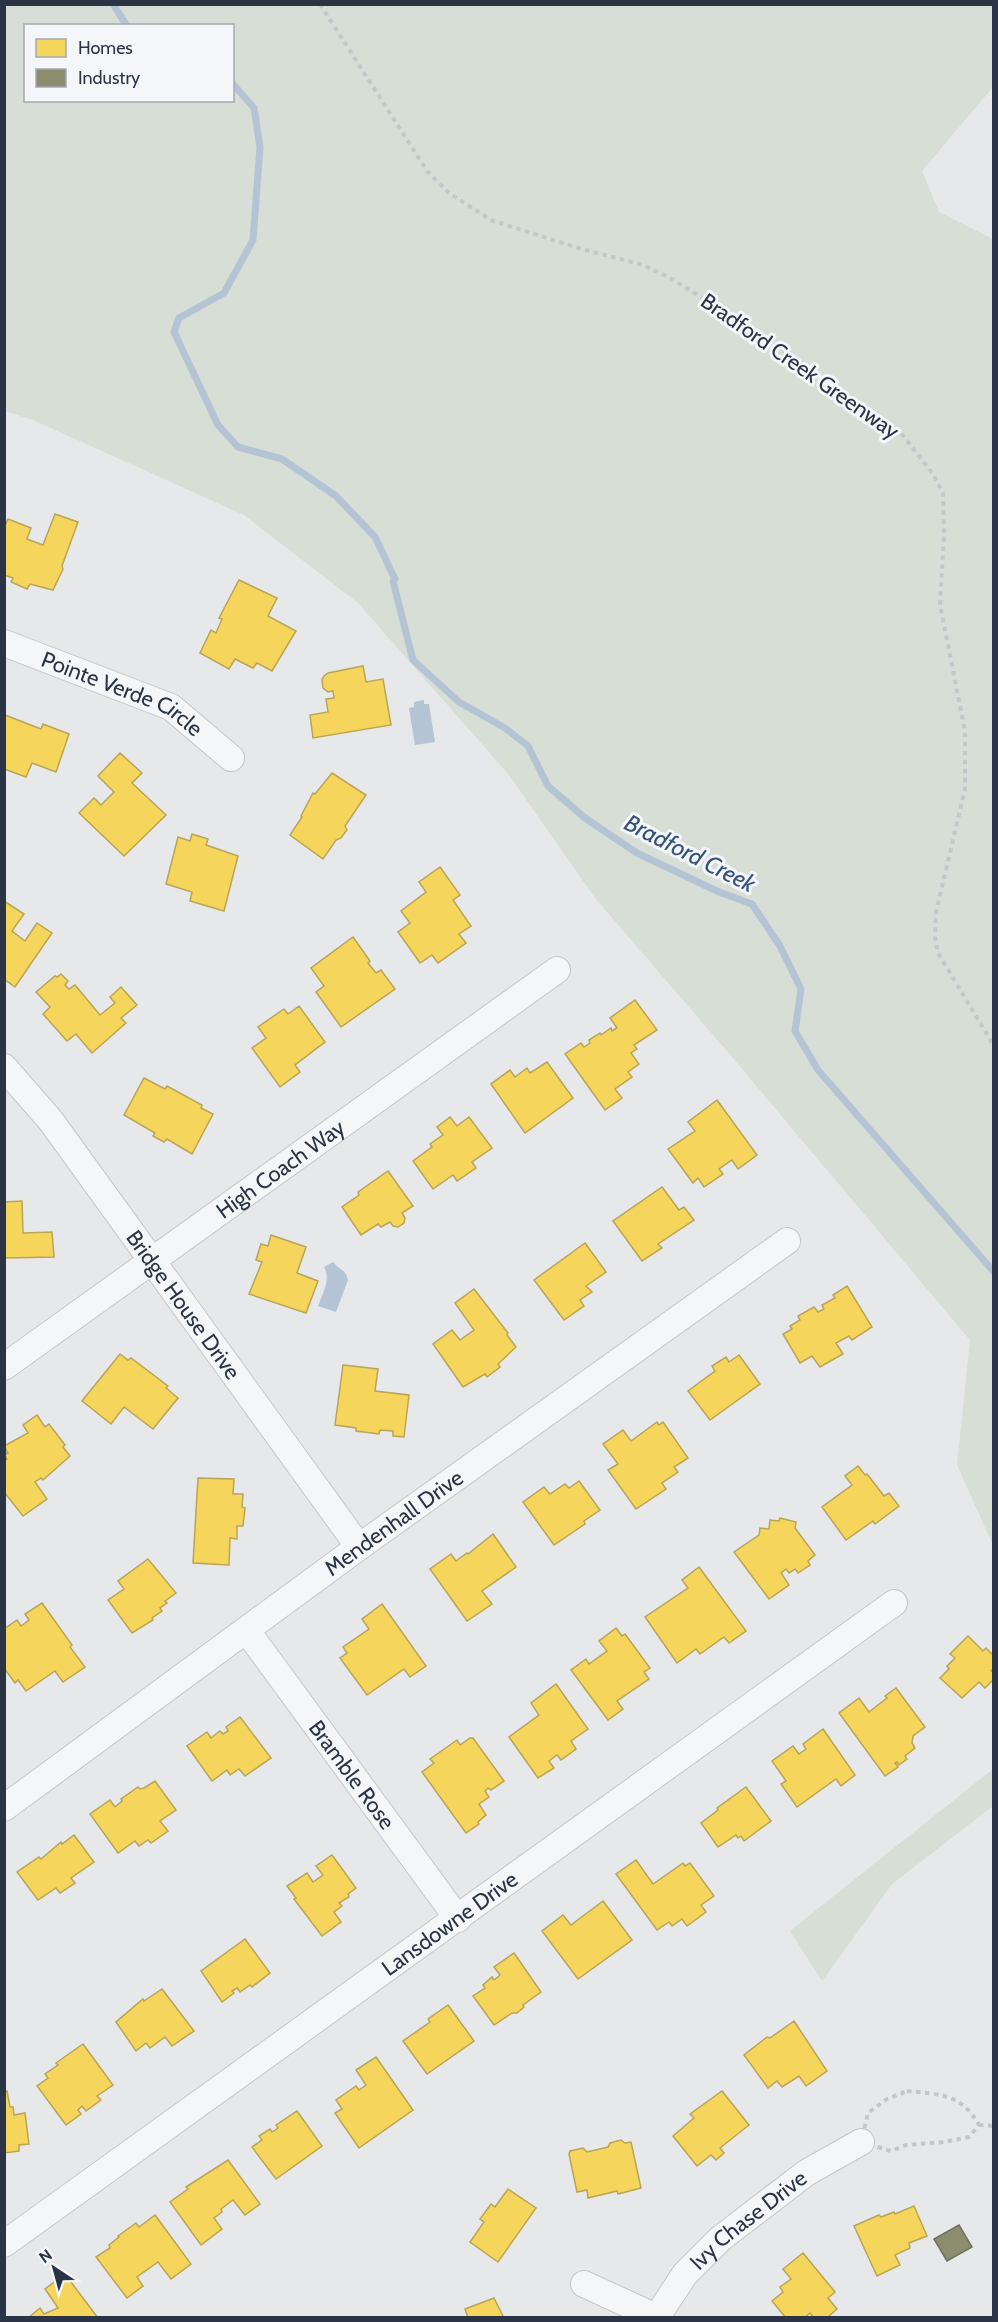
<svg xmlns="http://www.w3.org/2000/svg" width="998" height="2322" font-family="Cabin,sans-serif">
<style>
.green{fill:#d6ded6;fill-rule:evenodd}
.water{fill:#b4c4d5}
.homes{fill:#f6d55c;stroke:#b9a555;stroke-width:1.5}
.industry{fill:#8c8c6e;stroke:#6f7262;stroke-width:1.5}
.lines{fill:none;stroke-linecap:round;stroke-linejoin:round}
.stream{stroke:#b4c4d5;stroke-width:7}
.street-casing{stroke:#c4c6c8;stroke-width:28}
.path{stroke:#c5c6ca;stroke-width:4;stroke-dasharray:4.5 4.5;stroke-linecap:butt}
.street{stroke:#f5f6f7;stroke-width:26}
.labels{text-anchor:middle;dominant-baseline:central;stroke-width:6;stroke-linejoin:round;paint-order:stroke}
.street-label{font-size:22px;fill:#2b3445;stroke:#f4f6f9}
.water-label{font-size:24px;font-style:italic;fill:#34527a;stroke:#f4f6f9}
</style>
<rect width="100%" height="100%" fill="#e6e8ea"/>
<!-- green -->
<g class="green">
<path d="M 4,5 L 993,5 L 993,87 L 922,171 L 939,212 L 993,239 L 993,1545 L 957,1465 L 970,1340 L 732,1057 L 595,898 L 509,775 L 358,603 L 244,515 L 33,420 L 5,411 ZM 26,26 L 232,26 L 232,100 L 26,100 Z"/>
<path d="M 993,1769 L 993,1806 L 892,1884 L 822,1981 L 790,1931 Z"/>
</g>
<!-- water -->
<g class="water">
<path d="M 424,700 L 424,704 L 429,704 L 435,742 L 415,745 L 409,708 L 414,707 L 414,702 Z"/>
<path d="M 333,1262 C 338,1269 346,1269 348,1280 L 336,1312 L 318,1306 C 323,1293 331,1279 324,1267 Z"/>
</g>
<!-- homes -->
<g class="homes">
<path d="M 55,514 L 78,522 L 62,566 L 63,569 L 53,590 L 30,584 L 27,589 L 11,582 L 13,578 L 4,575 L 4,528 L 8,519 L 31,528 L 27,539 L 43,545 Z"/>
<path d="M 239,580 L 277,598 L 268,616 L 296,631 L 272,671 L 257,663 L 253,668 L 235,659 L 229,669 L 200,653 L 211,630 L 216,633 L 222,619 L 219,618 Z"/>
<path d="M 363,666 L 366,682 L 383,679 L 391,725 L 313,738 L 310,715 L 328,712 L 326,699 L 334,698 L 333,691 L 328,692 L 323,688 L 322,680 L 324,676 L 328,673 Z"/>
<path d="M 5,715 L 41,729 L 43,724 L 69,734 L 56,772 L 32,763 L 26,777 L 4,769 Z"/>
<path d="M 120,753 L 142,773 L 132,783 L 166,815 L 124,856 L 79,813 L 94,798 L 101,805 L 114,792 L 98,776 Z"/>
<path d="M 332,773 L 366,795 L 345,826 L 347,830 L 341,838 L 336,840 L 323,859 L 290,835 L 302,817 L 301,816 L 313,793 L 315,794 Z"/>
<path d="M 192,834 L 208,839 L 206,845 L 238,856 L 224,911 L 190,901 L 192,892 L 166,884 L 178,837 L 190,841 Z"/>
<path d="M 440,867 L 460,895 L 453,900 L 471,926 L 459,934 L 466,943 L 438,963 L 432,955 L 420,963 L 398,932 L 410,923 L 401,911 L 426,892 L 419,882 Z"/>
<path d="M 4,901 L 24,914 L 12,931 L 25,941 L 37,923 L 52,933 L 15,987 L 4,979 Z"/>
<path d="M 353,937 L 370,961 L 368,963 L 376,973 L 381,970 L 395,989 L 341,1027 L 316,992 L 324,986 L 311,968 Z"/>
<path d="M 61,974 L 68,981 L 65,985 L 69,989 L 75,985 L 100,1015 L 115,1003 L 110,997 L 121,987 L 137,1005 L 121,1018 L 126,1023 L 92,1053 L 76,1034 L 67,1041 L 43,1014 L 50,1007 L 36,992 L 55,976 L 57,977 Z"/>
<path d="M 635,1000 L 657,1030 L 634,1045 L 637,1049 L 631,1053 L 639,1064 L 628,1072 L 632,1077 L 615,1089 L 622,1098 L 605,1110 L 565,1054 L 581,1043 L 584,1047 L 590,1043 L 589,1040 L 600,1033 L 601,1035 L 611,1028 L 612,1031 L 617,1028 L 610,1018 Z"/>
<path d="M 299,1006 L 325,1042 L 295,1065 L 300,1072 L 280,1087 L 252,1048 L 266,1038 L 258,1027 L 284,1009 L 288,1014 Z"/>
<path d="M 547,1062 L 573,1098 L 525,1133 L 491,1084 L 510,1070 L 515,1077 L 527,1068 L 530,1073 Z"/>
<path d="M 144,1078 L 165,1089 L 167,1086 L 202,1105 L 201,1108 L 213,1114 L 192,1154 L 167,1139 L 164,1142 L 153,1136 L 155,1133 L 124,1115 Z"/>
<path d="M 717,1100 L 757,1155 L 738,1169 L 732,1160 L 719,1169 L 723,1174 L 704,1187 L 698,1178 L 693,1183 L 668,1149 L 695,1131 L 688,1122 Z"/>
<path d="M 450,1117 L 457,1126 L 469,1117 L 492,1148 L 472,1162 L 476,1168 L 457,1181 L 453,1175 L 433,1189 L 413,1161 L 432,1147 L 430,1144 L 443,1135 L 437,1127 Z"/>
<path d="M 388,1171 L 413,1206 L 402,1213 L 405,1218 L 404,1223 L 398,1227 L 393,1226 L 390,1222 L 381,1227 L 378,1224 L 361,1235 L 342,1207 L 359,1195 L 358,1192 Z"/>
<path d="M 662,1187 L 679,1210 L 684,1207 L 694,1220 L 658,1244 L 662,1248 L 642,1261 L 613,1221 Z"/>
<path d="M 22,1201 L 23,1233 L 52,1232 L 54,1257 L 4,1258 L 4,1202 Z"/>
<path d="M 271,1235 L 306,1247 L 297,1273 L 318,1281 L 306,1313 L 249,1294 L 262,1262 L 256,1260 L 261,1244 L 268,1246 Z"/>
<path d="M 585,1243 L 606,1272 L 586,1286 L 592,1292 L 580,1300 L 584,1306 L 564,1320 L 534,1280 Z"/>
<path d="M 847,1286 L 872,1327 L 852,1340 L 849,1336 L 836,1343 L 843,1354 L 820,1367 L 812,1356 L 800,1363 L 783,1334 L 792,1329 L 790,1326 L 800,1320 L 798,1316 L 814,1307 L 818,1312 L 824,1309 L 822,1305 L 835,1298 L 833,1295 Z"/>
<path d="M 474,1289 L 508,1333 L 507,1335 L 516,1347 L 498,1364 L 500,1367 L 487,1377 L 485,1374 L 463,1387 L 433,1344 L 452,1330 L 460,1340 L 474,1330 L 455,1303 Z"/>
<path d="M 120,1354 L 128,1360 L 131,1358 L 168,1386 L 166,1388 L 178,1398 L 153,1429 L 124,1407 L 111,1424 L 82,1401 Z"/>
<path d="M 739,1355 L 760,1384 L 710,1420 L 688,1391 L 715,1371 L 712,1366 L 726,1357 L 729,1362 Z"/>
<path d="M 343,1365 L 378,1369 L 375,1391 L 409,1395 L 404,1437 L 393,1436 L 393,1431 L 380,1430 L 379,1434 L 356,1431 L 356,1428 L 335,1425 Z"/>
<path d="M 37,1415 L 45,1427 L 49,1424 L 65,1445 L 63,1447 L 70,1456 L 43,1480 L 41,1478 L 35,1482 L 47,1499 L 23,1516 L 4,1492 L 4,1461 L 7,1459 L 4,1455 L 8,1453 L 4,1446 L 28,1433 L 23,1425 Z"/>
<path d="M 657,1422 L 659,1425 L 663,1422 L 688,1458 L 674,1467 L 678,1472 L 662,1483 L 666,1489 L 636,1509 L 608,1470 L 618,1464 L 603,1444 L 623,1430 L 631,1441 Z"/>
<path d="M 858,1466 L 865,1475 L 867,1474 L 884,1496 L 889,1493 L 899,1506 L 875,1524 L 873,1521 L 846,1540 L 822,1507 L 852,1485 L 845,1476 Z"/>
<path d="M 198,1478 L 234,1479 L 233,1494 L 243,1494 L 242,1507 L 245,1508 L 243,1526 L 237,1526 L 237,1539 L 230,1538 L 229,1565 L 193,1563 Z"/>
<path d="M 579,1481 L 600,1510 L 584,1521 L 585,1524 L 554,1545 L 523,1502 L 544,1487 L 550,1494 L 565,1484 L 569,1488 Z"/>
<path d="M 780,1518 L 796,1522 L 795,1528 L 815,1555 L 808,1561 L 810,1565 L 798,1573 L 795,1569 L 789,1573 L 786,1569 L 781,1573 L 789,1585 L 769,1599 L 734,1552 L 759,1535 L 760,1528 L 769,1529 L 770,1520 L 779,1521 Z"/>
<path d="M 493,1534 L 516,1567 L 482,1591 L 492,1604 L 467,1621 L 430,1569 L 451,1554 L 456,1561 L 467,1553 L 468,1554 Z"/>
<path d="M 148,1559 L 176,1593 L 165,1601 L 167,1603 L 160,1608 L 162,1611 L 152,1618 L 153,1620 L 132,1633 L 108,1600 L 124,1589 L 118,1581 Z"/>
<path d="M 699,1567 L 746,1631 L 729,1643 L 724,1637 L 700,1654 L 696,1649 L 677,1663 L 645,1617 L 688,1588 L 682,1580 Z"/>
<path d="M 42,1603 L 72,1645 L 70,1647 L 85,1667 L 63,1682 L 55,1671 L 26,1691 L 18,1680 L 15,1683 L 4,1668 L 4,1629 L 17,1620 L 21,1626 L 29,1620 L 25,1614 Z"/>
<path d="M 382,1604 L 426,1666 L 410,1677 L 404,1669 L 367,1695 L 340,1658 L 347,1653 L 343,1647 L 369,1629 L 362,1619 Z"/>
<path d="M 616,1628 L 622,1636 L 625,1634 L 650,1668 L 644,1672 L 649,1679 L 617,1701 L 623,1709 L 608,1720 L 571,1670 L 586,1659 L 589,1664 L 607,1651 L 599,1641 Z"/>
<path d="M 968,1636 L 983,1651 L 986,1648 L 994,1656 L 994,1668 L 991,1671 L 994,1673 L 994,1679 L 985,1688 L 979,1682 L 962,1698 L 940,1678 L 949,1669 L 947,1666 L 955,1658 L 950,1654 Z"/>
<path d="M 556,1684 L 588,1729 L 571,1741 L 576,1749 L 561,1760 L 557,1755 L 549,1761 L 554,1768 L 538,1778 L 509,1737 L 539,1715 L 531,1703 Z"/>
<path d="M 896,1688 L 925,1727 L 913,1736 L 912,1743 L 915,1748 L 905,1756 L 907,1759 L 899,1765 L 897,1762 L 895,1763 L 898,1767 L 885,1776 L 839,1713 L 859,1698 L 869,1712 L 887,1698 L 885,1696 Z"/>
<path d="M 240,1717 L 271,1758 L 245,1776 L 239,1769 L 230,1775 L 227,1770 L 212,1781 L 187,1746 L 207,1732 L 211,1738 L 220,1731 L 223,1734 L 228,1731 L 226,1727 Z"/>
<path d="M 823,1729 L 855,1775 L 841,1786 L 836,1779 L 797,1807 L 781,1784 L 786,1781 L 772,1761 L 793,1746 L 799,1754 L 806,1749 L 803,1744 Z"/>
<path d="M 470,1738 L 473,1738 L 504,1781 L 491,1790 L 488,1788 L 485,1791 L 489,1797 L 479,1804 L 486,1815 L 478,1822 L 479,1824 L 466,1833 L 422,1772 L 434,1763 L 430,1759 L 457,1740 L 460,1745 Z"/>
<path d="M 155,1781 L 176,1810 L 160,1821 L 168,1831 L 151,1843 L 148,1840 L 139,1846 L 135,1841 L 118,1853 L 90,1814 L 110,1800 L 115,1807 L 122,1801 L 121,1799 L 138,1787 L 140,1789 L 144,1788 Z"/>
<path d="M 746,1787 L 771,1821 L 744,1841 L 741,1836 L 738,1838 L 736,1835 L 718,1847 L 701,1823 L 718,1810 L 717,1808 Z"/>
<path d="M 74,1835 L 94,1862 L 71,1878 L 75,1883 L 60,1893 L 56,1888 L 38,1900 L 17,1872 L 39,1857 L 41,1859 L 61,1842 L 62,1844 Z"/>
<path d="M 332,1855 L 356,1888 L 348,1894 L 349,1897 L 339,1903 L 342,1906 L 334,1912 L 341,1922 L 322,1936 L 294,1899 L 296,1898 L 287,1886 L 307,1873 L 313,1882 L 323,1875 L 316,1866 Z"/>
<path d="M 636,1860 L 653,1884 L 683,1863 L 685,1866 L 690,1863 L 714,1896 L 701,1905 L 706,1912 L 687,1926 L 682,1919 L 672,1926 L 669,1922 L 657,1930 L 616,1874 Z"/>
<path d="M 603,1901 L 632,1940 L 578,1979 L 542,1931 L 563,1915 L 571,1925 Z"/>
<path d="M 245,1939 L 270,1973 L 252,1987 L 250,1985 L 240,1992 L 237,1988 L 232,1991 L 234,1993 L 222,2002 L 201,1971 Z"/>
<path d="M 514,1953 L 541,1992 L 523,2005 L 524,2007 L 517,2013 L 512,2013 L 494,2025 L 473,1996 L 485,1988 L 483,1985 L 492,1977 L 494,1980 L 500,1975 L 494,1967 Z"/>
<path d="M 162,1989 L 194,2031 L 172,2046 L 165,2037 L 150,2048 L 146,2043 L 136,2051 L 116,2022 L 143,1999 L 144,2001 Z"/>
<path d="M 448,2005 L 474,2041 L 427,2074 L 403,2041 L 430,2022 L 428,2019 Z"/>
<path d="M 794,2021 L 827,2071 L 806,2086 L 799,2076 L 782,2087 L 777,2081 L 768,2088 L 744,2055 L 767,2037 L 770,2038 Z"/>
<path d="M 83,2044 L 113,2085 L 97,2096 L 101,2100 L 86,2111 L 82,2106 L 78,2110 L 81,2114 L 66,2125 L 37,2086 L 48,2078 L 45,2074 L 58,2065 L 56,2063 Z"/>
<path d="M 376,2057 L 413,2110 L 359,2148 L 335,2113 L 342,2109 L 336,2100 L 356,2086 L 359,2090 L 366,2085 L 356,2070 Z"/>
<path d="M 4,2091 L 7,2091 L 10,2107 L 13,2107 L 14,2115 L 25,2113 L 29,2144 L 19,2145 L 19,2151 L 4,2153 Z"/>
<path d="M 722,2091 L 749,2125 L 720,2148 L 724,2153 L 716,2160 L 711,2155 L 697,2166 L 673,2136 L 694,2118 L 690,2114 Z"/>
<path d="M 297,2111 L 322,2146 L 276,2179 L 252,2147 L 262,2140 L 259,2136 L 270,2129 L 272,2132 L 278,2128 L 276,2125 Z"/>
<path d="M 621,2140 L 625,2143 L 631,2142 L 641,2188 L 618,2194 L 617,2191 L 588,2198 L 587,2190 L 577,2192 L 569,2154 L 570,2151 L 583,2148 L 587,2152 L 608,2147 L 610,2143 Z"/>
<path d="M 228,2160 L 260,2204 L 245,2215 L 233,2200 L 221,2209 L 222,2212 L 214,2218 L 222,2229 L 201,2245 L 170,2202 L 188,2189 L 186,2187 Z"/>
<path d="M 508,2189 L 536,2208 L 498,2262 L 470,2242 L 484,2222 L 480,2219 L 491,2204 L 495,2207 Z"/>
<path d="M 914,2206 L 927,2236 L 909,2243 L 910,2248 L 895,2255 L 900,2265 L 877,2276 L 854,2226 L 879,2215 L 881,2217 L 894,2212 L 895,2214 Z"/>
<path d="M 155,2215 L 191,2264 L 171,2279 L 158,2262 L 137,2277 L 143,2286 L 127,2298 L 96,2257 L 110,2248 L 109,2245 L 119,2237 L 118,2236 L 136,2223 L 139,2227 Z"/>
<path d="M 803,2253 L 835,2292 L 828,2298 L 837,2309 L 827,2318 L 814,2318 L 810,2313 L 804,2318 L 786,2318 L 772,2301 L 783,2292 L 780,2287 L 791,2279 L 783,2269 Z"/>
<path d="M 65,2274 L 98,2318 L 28,2318 L 40,2308 L 44,2314 L 58,2308 L 45,2289 Z"/>
<path d="M 494,2298 L 504,2318 L 468,2318 L 465,2309 Z"/>
</g>
<!-- industry -->
<path class="industry" d="M 959,2225 L 972,2247 L 947,2261 L 934,2239 Z"/>
<g class="lines">
<!-- stream -->
<g class="stream">
<path d="M 113,4 L 127,26"/>
<path d="M 232,83 L 254,108 L 260,147 L 253,240 L 224,293 L 179,318 L 174,332 L 218,425 L 238,447 L 282,459 L 336,496 L 375,537 L 395,579 L 393,581 L 413,660 L 459,702 L 505,728 L 528,746 L 548,786 L 585,818 L 637,853 L 719,892 L 752,904 L 780,946 L 801,989 L 795,1031 L 818,1070 L 994,1272"/>
</g>
<!-- street casing -->
<g class="street-casing">
<g id="street">
<path id="s1" d="M 4,643 L 171,707 L 231,758"/>
<path id="s2" d="M 4,1067 L 51,1121 L 359,1547"/>
<path id="s3" d="M 4,1367 L 557,970"/>
<path id="s4" d="M 247,1631 L 458,1919"/>
<path id="s5" d="M 4,1808 L 359,1547 L 787,1241"/>
<path id="s6" d="M 4,2244 L 894,1603"/>
<path d="M 584,2284 L 656,2317"/>
<path id="s7" d="M 656,2318 L 685,2274 L 720,2239 L 806,2173 L 861,2142"/>
</g>
</g>
<!-- path -->
<g class="path">
<path d="M 320,4 L 427,171 L 449,193 L 491,220 L 578,248 L 643,265 L 672,279 L 768,340 L 853,398 L 901,433 L 933,474 L 943,493 L 944,536 L 940,605 L 965,731 L 965,789 L 936,912 L 935,937 L 938,953 L 994,1046"/>
<path d="M 907,2091 C 939,2094 962,2094 979,2125 L 969,2137 L 944,2142 L 906,2145 L 891,2151 L 861,2142 L 868,2113 L 887,2099 Z"/>
<path d="M 979,2125 L 994,2126"/>
</g>
<!-- street -->
<use href="#street" class="street"/>
</g>
<g class="labels">
<!-- street labels -->
<g class="street-label">
<text transform="translate(800 366) rotate(35)">Bradford Creek Greenway</text>
<text stroke="none"><textPath href="#s1" startOffset="129">Pointe Verde Circle</textPath></text>
<text stroke="none"><textPath href="#s3" startOffset="340">High Coach Way</textPath></text>
<text stroke="none"><textPath href="#s2" startOffset="298">Bridge House Drive</textPath></text>
<text stroke="none"><textPath href="#s5" startOffset="483">Mendenhall Drive</textPath></text>
<text stroke="none"><textPath href="#s4" startOffset="178">Bramble Rose</textPath></text>
<text stroke="none"><textPath href="#s6" startOffset="549">Lansdowne Drive</textPath></text>
<text stroke="none"><textPath href="#s7" startOffset="136">Ivy Chase Drive</textPath></text>
</g>
<!-- water labels -->
<g class="water-label">
<text transform="translate(690 853) rotate(27)">Bradford Creek</text>
</g>
</g>
<!-- border -->
<rect width="998" height="2322" fill="none" stroke="#2b3445" stroke-width="12"/>
<!-- legend -->
<rect x="24" y="24" width="210" height="78" fill="#f4f6f9" stroke="#a4a8b1" stroke-width="1.5"/>
<rect x="36" y="39" width="30" height="18" fill="#f6d55c" stroke="#a4a8b1" stroke-width="1.5"/>
<text x="78" y="54" font-size="18" fill="#2b3445">Homes</text>
<rect x="36" y="69" width="30" height="18" fill="#8c8c6e" stroke="#a4a8b1" stroke-width="1.5"/>
<text x="78" y="84" font-size="18" fill="#2b3445">Industry</text>
<!-- north arrow -->
<g transform="translate(54 2268) rotate(324)" stroke="#f4f6f9" stroke-width="4.5" paint-order="stroke">
<path d="M0-4.5L10 22L0 15L-10 22Z" fill="#2b3445"/>
<text y="-9" font-size="16" font-weight="bold" text-anchor="middle" fill="#2b3445">N</text>
</g>
</svg>
